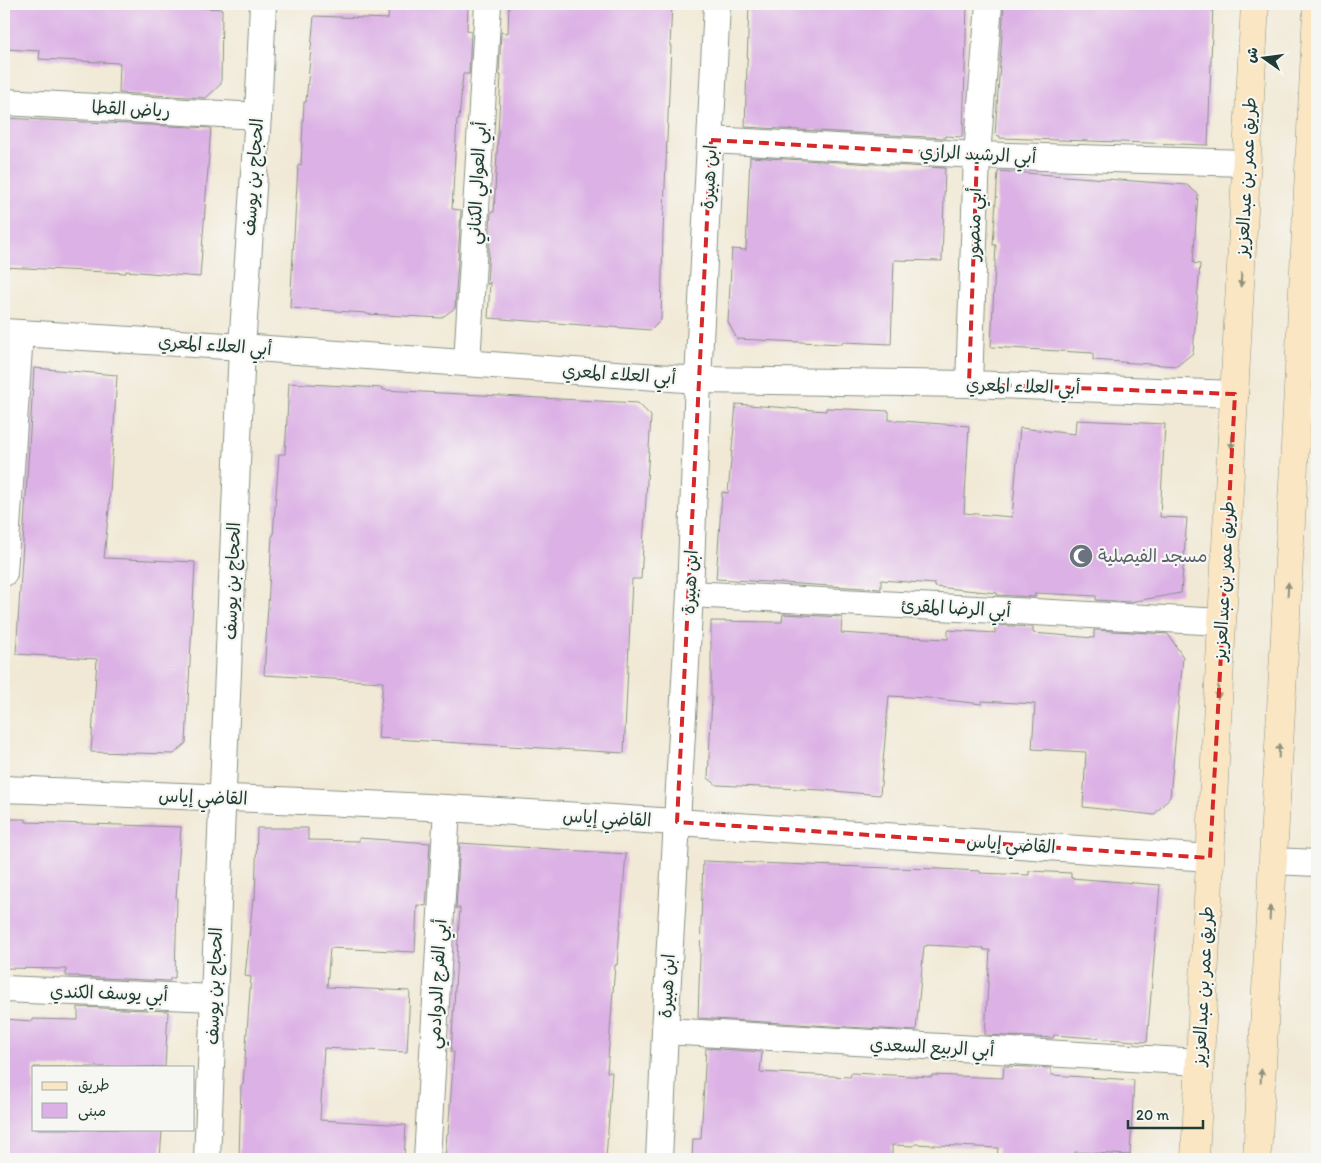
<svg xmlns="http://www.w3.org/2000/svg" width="1321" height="1163" font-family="Itim,'Playpen Sans Arabic',sans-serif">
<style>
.building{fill:#dcb1e5}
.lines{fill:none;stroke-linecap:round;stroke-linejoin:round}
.street-casing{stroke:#889384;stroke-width:28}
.secondary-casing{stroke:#889384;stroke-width:29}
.street{stroke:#fff;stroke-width:26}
.secondary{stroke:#fbe6c4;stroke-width:28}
.oneway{fill:#8d927c}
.marked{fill:none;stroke:#d62828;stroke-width:4;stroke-dasharray:10 6;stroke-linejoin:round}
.labels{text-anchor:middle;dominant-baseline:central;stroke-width:4.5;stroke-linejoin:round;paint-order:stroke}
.street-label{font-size:18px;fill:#1f3d34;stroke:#f6f6f2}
.worship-label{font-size:18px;fill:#5b616d;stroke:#f6f6f2;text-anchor:start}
</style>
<rect width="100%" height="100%" fill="#f6f6f2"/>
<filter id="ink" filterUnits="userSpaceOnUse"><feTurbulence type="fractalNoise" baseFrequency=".02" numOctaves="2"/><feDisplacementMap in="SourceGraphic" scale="10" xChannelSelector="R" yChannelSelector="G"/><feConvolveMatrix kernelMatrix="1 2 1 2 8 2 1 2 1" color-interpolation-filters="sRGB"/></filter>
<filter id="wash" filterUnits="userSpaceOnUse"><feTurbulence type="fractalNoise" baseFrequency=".0096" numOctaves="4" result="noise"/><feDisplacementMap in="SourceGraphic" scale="20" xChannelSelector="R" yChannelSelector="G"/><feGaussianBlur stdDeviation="1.12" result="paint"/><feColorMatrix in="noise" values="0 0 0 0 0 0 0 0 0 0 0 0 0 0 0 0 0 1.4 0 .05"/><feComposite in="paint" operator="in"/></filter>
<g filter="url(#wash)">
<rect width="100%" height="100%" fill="#f1e9d5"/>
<g id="blocks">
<!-- building -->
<g class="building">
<path d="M 4,4 L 140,4 L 222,9 L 221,84 L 206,98 L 119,93 L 120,63 L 39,59 L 40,51 L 4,49 Z"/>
<path d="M 389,4 L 468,4 L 467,30 L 471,31 L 469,74 L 463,74 L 459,120 L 457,119 L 452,209 L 461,210 L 455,308 L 441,318 L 366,314 L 366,313 L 290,308 L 298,165 L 301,165 L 304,102 L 306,102 L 314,16 L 388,19 Z"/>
<path d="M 509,4 L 672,4 L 670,46 L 671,46 L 663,232 L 661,320 L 651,330 L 488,318 L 490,282 L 487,285 L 491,212 L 494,212 L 501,75 L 499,75 L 501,32 L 508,33 Z"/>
<path d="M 749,4 L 967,4 L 963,133 L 962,133 L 962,137 L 946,136 L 946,138 L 745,127 Z"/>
<path d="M 1004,4 L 1213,4 L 1208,145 L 1000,138 L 1000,136 L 995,135 Z"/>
<path d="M 4,118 L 211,128 L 200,277 L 126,271 L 126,273 L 4,267 Z"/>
<path d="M 750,157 L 945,168 L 942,261 L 894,260 L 891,344 L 842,342 L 842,344 L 737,339 L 728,322 L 732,249 L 746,250 Z"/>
<path d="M 998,171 L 1187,185 L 1198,194 L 1193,263 L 1200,264 L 1193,353 L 1177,366 L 1093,360 L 1093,353 L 991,347 L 996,245 L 993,245 Z"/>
<path d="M 34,368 L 117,375 L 109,508 L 104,558 L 195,562 L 186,743 L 174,754 L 91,752 L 97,659 L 16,654 Z"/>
<path d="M 289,383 L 383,388 L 383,390 L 638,403 L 651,416 L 641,579 L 632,579 L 624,753 L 378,738 L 383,682 L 264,675 L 272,536 L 273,536 L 279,454 L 285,454 Z"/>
<path d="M 736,404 L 826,411 L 826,408 L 889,411 L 889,420 L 969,426 L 964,513 L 1012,517 L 1020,428 L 1075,434 L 1076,420 L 1165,424 L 1160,517 L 1187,518 L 1181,593 L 1130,602 L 1096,600 L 1096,596 L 1035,593 L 1035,597 L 997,595 L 997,593 L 935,587 L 935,584 L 881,580 L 881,589 L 716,579 L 722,492 L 728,493 Z"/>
<path d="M 783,614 L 842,617 L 841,633 L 905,637 L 948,639 L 948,630 L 995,633 L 995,625 L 1033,627 L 1033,633 L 1094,638 L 1094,630 L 1168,634 L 1183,657 L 1170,797 L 1154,815 L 1083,807 L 1086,752 L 1032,749 L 1035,704 L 982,701 L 982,704 L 928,698 L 889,696 L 880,795 L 822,790 L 717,785 L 708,778 L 712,697 L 711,697 L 711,621 L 782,622 Z"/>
<path d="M 4,819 L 26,819 L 26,822 L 181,827 L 176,898 L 177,898 L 175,978 L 170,978 L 170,981 L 79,977 L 79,976 L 66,976 L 66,969 L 4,968 Z"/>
<path d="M 257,828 L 308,828 L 308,840 L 359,841 L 359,838 L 430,843 L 426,906 L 417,905 L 415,952 L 330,948 L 327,987 L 410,991 L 407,1052 L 324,1048 L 320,1120 L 406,1125 L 404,1159 L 239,1159 L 241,1085 L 243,1085 L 251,977 L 245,976 L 253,899 L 255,900 Z"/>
<path d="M 460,843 L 626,854 L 617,965 L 615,965 L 607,1072 L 612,1072 L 606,1159 L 445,1159 L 447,1134 L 448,1134 L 454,1052 L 451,1052 L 460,908 L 456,908 Z"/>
<path d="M 703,861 L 889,868 L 940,869 L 980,871 L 980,873 L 1029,875 L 1029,871 L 1071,873 L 1071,878 L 1160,885 L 1147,1042 L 1054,1035 L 1053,1038 L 985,1035 L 990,950 L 984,950 L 984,948 L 927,945 L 927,946 L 924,946 L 916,1031 L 698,1018 Z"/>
<path d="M 78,1007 L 168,1011 L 165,1067 L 34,1067 L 34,1129 L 162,1129 L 160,1159 L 4,1159 L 4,1019 L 33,1021 L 33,1019 L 78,1020 Z"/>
<path d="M 706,1048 L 762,1052 L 760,1072 L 850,1077 L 851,1073 L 932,1077 L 932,1075 L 1003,1078 L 1004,1066 L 1051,1068 L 1051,1075 L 1134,1080 L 1130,1155 L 1075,1152 L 1075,1159 L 997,1159 L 998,1148 L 915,1144 L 914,1146 L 892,1145 L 892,1159 L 692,1159 L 693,1139 L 701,1139 Z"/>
</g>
</g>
</g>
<g filter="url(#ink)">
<use href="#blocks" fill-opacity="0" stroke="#889384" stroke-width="1"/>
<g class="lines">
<!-- street casing -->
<g class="street-casing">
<g id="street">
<path d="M 4,102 L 258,116"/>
<path d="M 711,140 L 977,155 L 1247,163"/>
<path d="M 4,332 L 242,347 L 698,380 L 969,384 L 1235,394"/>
<path d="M 467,363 L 488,4"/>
<path d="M 969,384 L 977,155 L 989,4"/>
<path d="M 1297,409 L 1317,410"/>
<path d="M 4,573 L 20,333"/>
<path d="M 690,594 L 1222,622"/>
<path d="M 4,789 C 151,795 299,800 446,808 C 701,822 955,841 1210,858"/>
<path d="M 1273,861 L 1317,863"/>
<path d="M 4,989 L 214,998"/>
<path d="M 665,1031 L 1200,1062"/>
<path d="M 207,1159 L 242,347 L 258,116 L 263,4"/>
<path d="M 427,1159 L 447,808"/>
<path d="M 659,1159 L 665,1031 L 690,594 L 698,380 L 717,4"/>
</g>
</g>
<!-- secondary casing -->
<g class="secondary-casing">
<g id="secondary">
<path d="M 1195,1159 L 1222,622 L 1255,4"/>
<path d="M 1257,1159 L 1297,409 L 1317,11"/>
</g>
</g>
<!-- street -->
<use href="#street" class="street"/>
<!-- secondary -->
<use href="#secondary" class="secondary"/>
</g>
<!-- one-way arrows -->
<defs><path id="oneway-solid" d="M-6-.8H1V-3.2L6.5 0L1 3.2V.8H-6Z" transform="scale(1.25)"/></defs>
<g class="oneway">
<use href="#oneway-solid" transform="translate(1241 280) rotate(93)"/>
<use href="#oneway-solid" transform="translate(1232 442) rotate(93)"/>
<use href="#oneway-solid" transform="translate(1288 589) rotate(-87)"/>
<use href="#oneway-solid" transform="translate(1218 692) rotate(93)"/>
<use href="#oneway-solid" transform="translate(1279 751) rotate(-87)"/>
<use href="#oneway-solid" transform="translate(1270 913) rotate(-87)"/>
<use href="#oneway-solid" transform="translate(1261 1076) rotate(-87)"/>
</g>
</g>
<!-- marked area -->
<path class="marked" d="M 711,140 L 977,155 L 969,384 L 1235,394 L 1210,858 L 677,822 Z"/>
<!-- icons -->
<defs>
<g id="mosque-disc" transform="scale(1.25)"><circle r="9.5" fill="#6b7280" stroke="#f6f6f2"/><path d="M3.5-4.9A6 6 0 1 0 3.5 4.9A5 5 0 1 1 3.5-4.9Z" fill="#fff"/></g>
</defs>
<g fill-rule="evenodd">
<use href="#mosque-disc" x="1081" y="556"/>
</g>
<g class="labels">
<!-- street labels -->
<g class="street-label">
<text transform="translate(131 109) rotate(3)">رياض القطا</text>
<text transform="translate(978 154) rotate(3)">أبي الرشيد الرازي</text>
<text transform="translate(253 177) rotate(-86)">الحجاج بن يوسف</text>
<text transform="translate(709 177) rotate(-87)">ابن هبيرة</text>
<text transform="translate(1246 177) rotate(-87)">طريق عمر بن عبدالعزيز</text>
<text transform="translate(477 183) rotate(-87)">أبي العوالي الكناني</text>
<text transform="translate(974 224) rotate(-88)">أبي منصور</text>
<text transform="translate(215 345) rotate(4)">أبي العلاء المعري</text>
<text transform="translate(619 374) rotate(4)">أبي العلاء المعري</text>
<text transform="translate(1023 386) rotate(2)">أبي العلاء المعري</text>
<text transform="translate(232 581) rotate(-88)">الحجاج بن يوسف</text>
<text transform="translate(1224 581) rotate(-87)">طريق عمر بن عبدالعزيز</text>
<text transform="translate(690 582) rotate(-87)">ابن هبيرة</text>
<text transform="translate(956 608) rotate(3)">أبي الرضا المقرئ</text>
<text transform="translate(203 797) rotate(2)">القاضي إياس</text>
<text transform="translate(607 818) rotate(3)">القاضي إياس</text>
<text transform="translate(1011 844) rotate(4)">القاضي إياس</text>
<text transform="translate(437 984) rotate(-87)">أبي الفرج الدوادمي</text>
<text transform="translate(214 986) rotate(-88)">الحجاج بن يوسف</text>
<text transform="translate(667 986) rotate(-87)">ابن هبيرة</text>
<text transform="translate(1203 986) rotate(-87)">طريق عمر بن عبدالعزيز</text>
<text transform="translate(109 993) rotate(2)">أبي يوسف الكندي</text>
<text transform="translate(932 1047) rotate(3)">أبي الربيع السعدي</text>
</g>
<!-- worship labels -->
<g class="worship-label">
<text x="1098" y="556">مسجد الفيصلية</text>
</g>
</g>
<!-- margin -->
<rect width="1321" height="1163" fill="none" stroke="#f6f6f2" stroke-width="20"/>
<!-- legend -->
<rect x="32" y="1066" width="162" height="65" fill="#f6f6f2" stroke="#a0aca6"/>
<rect x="42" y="1082" width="25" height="8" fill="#fbe6c4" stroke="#a0aca6"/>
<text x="78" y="1090" font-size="15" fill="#1f3d34">طريق</text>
<rect x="42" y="1103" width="25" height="15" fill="#dcb1e5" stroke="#a0aca6"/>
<text x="78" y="1116" font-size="15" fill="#1f3d34">مبنى</text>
<!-- north arrow -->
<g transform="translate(1264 58) rotate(284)" stroke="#f6f6f2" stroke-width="4" paint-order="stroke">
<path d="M0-4L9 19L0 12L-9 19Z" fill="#1f3d34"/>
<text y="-8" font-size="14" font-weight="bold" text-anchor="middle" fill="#1f3d34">ش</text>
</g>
<!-- scale -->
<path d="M1128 1120v8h75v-8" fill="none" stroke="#1f3d34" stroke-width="2.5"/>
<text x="1136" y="1120" font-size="15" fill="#1f3d34" stroke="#f6f6f2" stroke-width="4" paint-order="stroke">20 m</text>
</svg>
